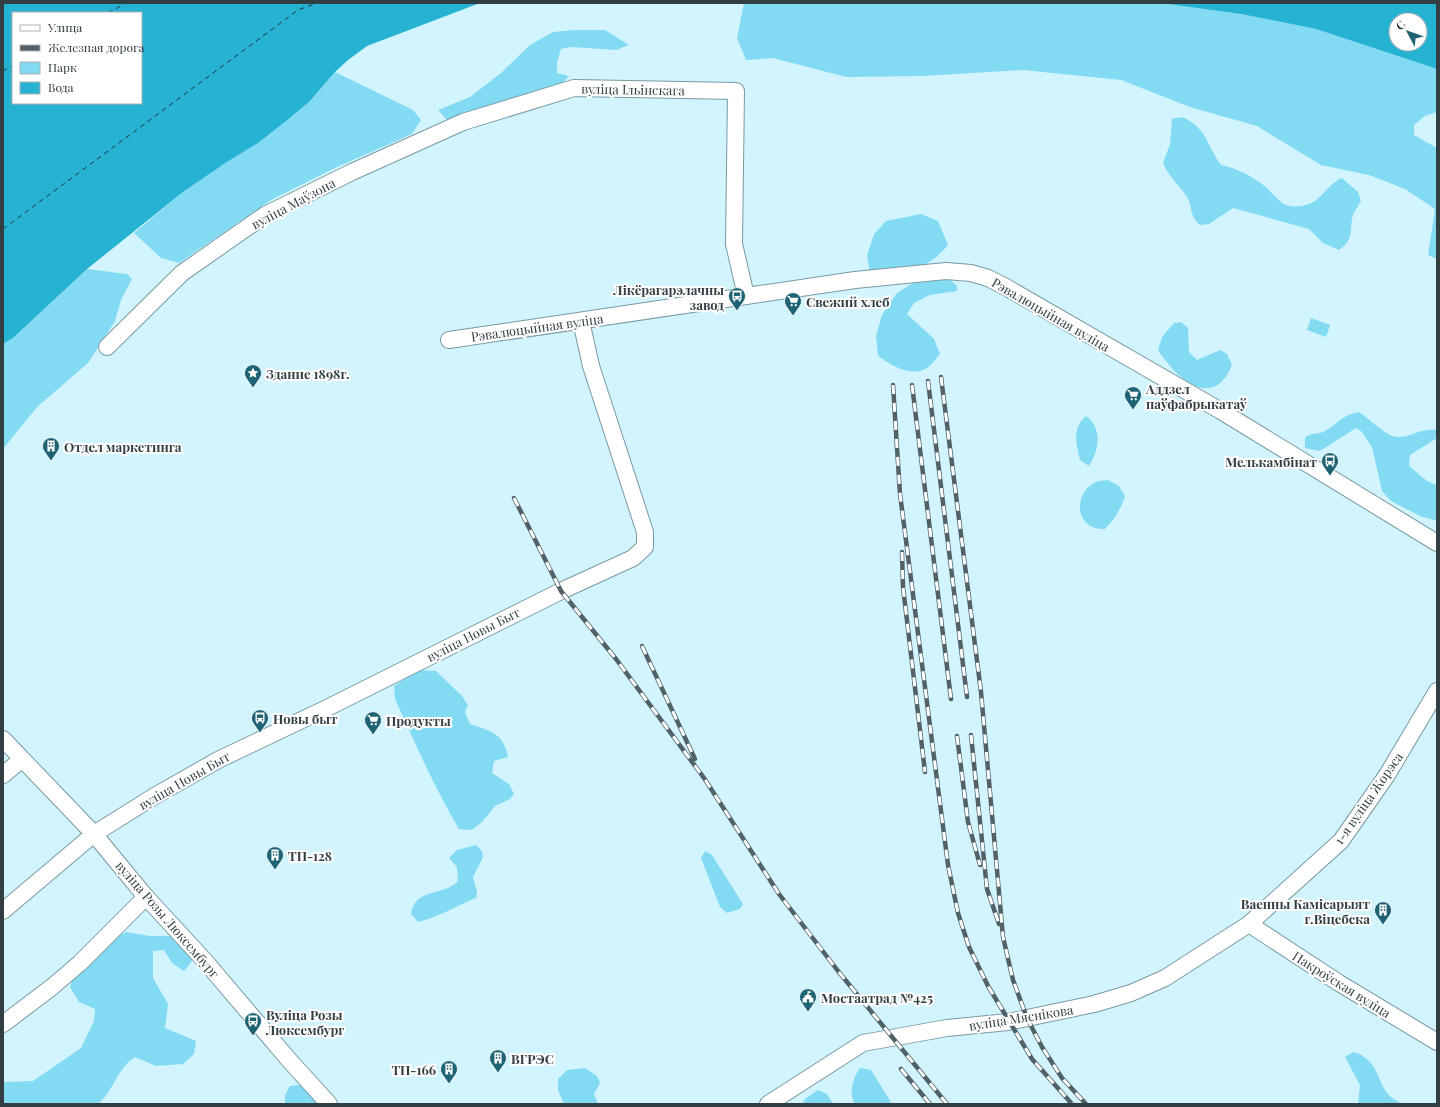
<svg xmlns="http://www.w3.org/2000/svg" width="1440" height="1107" font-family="'Playfair Display',serif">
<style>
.green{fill:#83dbf3}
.water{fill:#26b3d3;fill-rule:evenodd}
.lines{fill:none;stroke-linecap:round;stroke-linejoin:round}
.ferry{stroke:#1f353b;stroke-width:1;stroke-dasharray:5 4;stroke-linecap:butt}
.minor-casing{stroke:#7999a2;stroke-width:18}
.minor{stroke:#fff;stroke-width:16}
.rail-casing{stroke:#506268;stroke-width:4.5}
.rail{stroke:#fff;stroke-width:3;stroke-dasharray:9;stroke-linecap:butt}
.labels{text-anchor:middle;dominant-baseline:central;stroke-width:4;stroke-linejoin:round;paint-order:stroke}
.street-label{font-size:13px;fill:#313f43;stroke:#fff}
.poi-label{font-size:13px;font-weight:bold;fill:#313f43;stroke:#fff;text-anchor:start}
</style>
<rect width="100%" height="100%" fill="#d1f4fe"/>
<!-- green -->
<g class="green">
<path d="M 744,3 L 1160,3 L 1241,14 L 1316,29 L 1437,69 L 1437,112 L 1425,116 L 1414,125 L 1414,135 L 1437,148 L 1437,259 L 1428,255 L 1435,209 L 1405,189 L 1369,175 L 1321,165 L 1257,126 L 1190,107 L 1121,80 L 1023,70 L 923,76 L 846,77 L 773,58 L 746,60 L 737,38 Z"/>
<path d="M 574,30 L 605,30 L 629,45 L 616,50 L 571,47 L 561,49 L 557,62 L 557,73 L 569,76 L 561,85 L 472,114 L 447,120 L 438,110 L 470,97 L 501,73 L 530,45 L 553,32 Z"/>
<path d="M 335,72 L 413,110 L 421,120 L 412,134 L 337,167 L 271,200 L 179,263 L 161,258 L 134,233 L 183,192 L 227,162 L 258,143 L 309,102 Z"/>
<path d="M 1182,117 C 1207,128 1206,144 1221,165 C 1236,168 1250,175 1262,184 C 1279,197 1280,211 1306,205 C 1322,201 1327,184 1342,178 L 1358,192 L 1361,201 C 1358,206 1353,213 1352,219 C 1350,235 1353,239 1339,250 L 1323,243 L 1309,229 L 1233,208 L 1209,224 L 1200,225 C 1189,216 1193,207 1187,197 C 1178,183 1170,179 1163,163 L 1170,144 L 1172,119 Z"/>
<path d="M 921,214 L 938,221 L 948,245 C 925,273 903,271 870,273 L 867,256 L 874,234 L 886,221 Z"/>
<path d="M 87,269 L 127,274 L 132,279 L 121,300 L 115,321 L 88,363 L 37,407 L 3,449 L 3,344 L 13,338 Z"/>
<path d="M 949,279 L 957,286 L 957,291 L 930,295 L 914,303 L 907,314 L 934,339 L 940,354 C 936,358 932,365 927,368 C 911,378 891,365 878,356 L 876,336 L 882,315 L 897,293 L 913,283 Z"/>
<path d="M 1311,318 L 1330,325 L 1326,337 L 1307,330 Z"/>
<path d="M 1181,322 L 1188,328 L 1189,352 L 1197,360 L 1220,350 L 1227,354 L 1232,365 C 1213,412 1176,378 1158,350 L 1162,337 L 1174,323 Z"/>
<path d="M 1359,412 C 1370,419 1388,439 1401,437 C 1416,435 1420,428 1437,430 L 1437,438 L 1410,455 L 1409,466 L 1427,481 L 1437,485 L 1437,521 L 1420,516 L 1391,501 L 1382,491 L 1372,447 L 1362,432 L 1356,428 L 1320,451 L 1305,448 L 1305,437 C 1312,433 1316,434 1323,432 C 1338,425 1339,416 1359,412 Z"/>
<path d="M 1086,416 C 1103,428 1099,451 1089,466 L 1080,460 C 1076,443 1072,428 1086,416 Z"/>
<path d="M 1108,480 L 1119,486 L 1125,496 C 1121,509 1114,520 1105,529 C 1076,531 1071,494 1096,482 C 1099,481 1104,480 1108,480 Z"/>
<path d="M 418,670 L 436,671 L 462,696 L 468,705 L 465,712 L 470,724 C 490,731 504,733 508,757 L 494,761 L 492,773 L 509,784 L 514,794 L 510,799 L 495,806 L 482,822 L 472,830 L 459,829 C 434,787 415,743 395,699 L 394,686 Z"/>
<path d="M 476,845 L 482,851 L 483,857 L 473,877 L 477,892 L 476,898 C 456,906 439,917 418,922 L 411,914 C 415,887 443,897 458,881 L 457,867 L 449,858 L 457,850 Z"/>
<path d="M 705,851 L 712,855 L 743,904 L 740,909 L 727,913 L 720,907 L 701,858 Z"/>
<path d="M 126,932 L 150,936 L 170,936 L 181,943 L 191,952 L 192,961 L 184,971 L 172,963 L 164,950 L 153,951 L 153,978 L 168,1004 L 165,1028 L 196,1041 L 194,1054 L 183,1064 L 156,1066 L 135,1057 C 117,1068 114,1091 98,1104 L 3,1104 L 3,1082 L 33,1081 L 81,1048 L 94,1021 L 95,1009 L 79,1002 L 70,987 L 76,971 L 107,942 Z"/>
<path d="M 1353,1052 C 1356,1053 1361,1054 1364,1057 C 1384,1070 1375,1093 1403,1104 L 1358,1104 L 1360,1085 L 1345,1057 Z"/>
<path d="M 585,1068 L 597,1076 L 600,1083 L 594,1094 L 598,1104 L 564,1104 L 558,1090 L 558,1079 L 567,1070 Z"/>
<path d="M 860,1068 L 871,1070 L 892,1104 L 855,1104 C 848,1093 853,1078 860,1068 Z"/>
<path d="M 299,1085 L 320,1104 L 285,1104 L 285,1095 L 290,1086 Z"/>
<path d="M 818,1090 L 827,1094 L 833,1104 L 802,1104 L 805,1099 Z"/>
</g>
<!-- water -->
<g class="water">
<path d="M 3,3 L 480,3 L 367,46 L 348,60 L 335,72 L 309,102 L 286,121 L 258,143 L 227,162 L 183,192 L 87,269 L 13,338 L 3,344 ZM 13,13 L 141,13 L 141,103 L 13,103 Z"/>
<path d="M 1160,3 L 1437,3 L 1437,69 L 1316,29 L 1241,14 ZM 1396,20 L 1420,20 L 1420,44 L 1396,44 Z"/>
</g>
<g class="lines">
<!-- ferry -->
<g class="ferry">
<path d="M 108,13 L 126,3"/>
<path d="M 3,71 L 13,65"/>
<path d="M 3,229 L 298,10 L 317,3"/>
</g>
<!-- minor casing -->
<g class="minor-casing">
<g id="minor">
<path d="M 449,340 L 855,280 L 946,271 L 971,273 L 988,278 L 1004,286 L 1221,411 L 1437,543"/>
<path d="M 107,347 L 182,273 L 265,215 L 352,172 L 463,122 L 574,88 L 736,91 L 734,244 L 746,296"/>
<path d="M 3,739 L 94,834 L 146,897 L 205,961 L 289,1060 L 329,1104"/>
<path d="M 3,775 L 21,760"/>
<path d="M 3,911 L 94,834 L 153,797 L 218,760 L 327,708 L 561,591 L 633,558 L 645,547 L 645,532 L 591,366 L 581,321"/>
<path d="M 1249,924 L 1339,983 L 1437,1042"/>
<path d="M 3,1024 L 52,987 L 80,963 L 146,897"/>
<path d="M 768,1104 L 863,1043 L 947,1028 L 1008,1022 L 1094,1004 L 1131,993 L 1165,978 L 1249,924 L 1341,841 L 1387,775 L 1437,691"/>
</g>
</g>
<!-- minor -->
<use href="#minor" class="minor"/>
<!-- rail casing -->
<g class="rail-casing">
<g id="rail">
<path d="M 941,377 L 981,692 L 1003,937 L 1013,980 L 1027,1018 L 1042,1047 L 1062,1078 L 1086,1104"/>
<path d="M 928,381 L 967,697"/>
<path d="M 893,385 L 900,494 L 948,865 L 958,913 L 969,947 L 988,986 L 1032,1059 L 1072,1104"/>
<path d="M 912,385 L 951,699"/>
<path d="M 514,498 L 561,591 L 616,659 L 704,778 L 779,894 L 838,971 L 947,1104"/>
<path d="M 902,552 L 903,587 L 925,772"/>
<path d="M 642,646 L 695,759"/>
<path d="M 971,735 L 987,889 L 999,924"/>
<path d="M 957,736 L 968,822 L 980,865"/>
<path d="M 901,1069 L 930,1104"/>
</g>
</g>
<!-- rail -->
<use href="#rail" class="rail"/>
</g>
<!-- icons -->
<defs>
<g id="bus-pin" transform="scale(0.9)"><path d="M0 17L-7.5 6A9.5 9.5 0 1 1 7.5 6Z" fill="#1e6374" stroke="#fff"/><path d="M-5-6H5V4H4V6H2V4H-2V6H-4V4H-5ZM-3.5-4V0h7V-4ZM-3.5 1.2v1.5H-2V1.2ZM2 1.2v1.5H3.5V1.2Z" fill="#fff"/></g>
<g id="supermarket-pin" transform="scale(0.9)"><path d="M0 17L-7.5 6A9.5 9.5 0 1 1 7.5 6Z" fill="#1e6374" stroke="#fff"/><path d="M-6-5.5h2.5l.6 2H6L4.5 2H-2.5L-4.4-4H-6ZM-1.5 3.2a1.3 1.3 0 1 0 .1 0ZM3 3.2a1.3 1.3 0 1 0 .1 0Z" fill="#fff"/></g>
<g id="sight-pin" transform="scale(0.9)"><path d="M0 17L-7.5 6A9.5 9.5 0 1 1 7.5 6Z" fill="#1e6374" stroke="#fff"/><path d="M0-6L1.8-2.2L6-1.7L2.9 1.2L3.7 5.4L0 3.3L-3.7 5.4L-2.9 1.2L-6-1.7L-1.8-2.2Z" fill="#fff"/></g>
<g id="building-pin" transform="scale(0.9)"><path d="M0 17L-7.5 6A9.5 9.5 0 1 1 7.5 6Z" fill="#1e6374" stroke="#fff"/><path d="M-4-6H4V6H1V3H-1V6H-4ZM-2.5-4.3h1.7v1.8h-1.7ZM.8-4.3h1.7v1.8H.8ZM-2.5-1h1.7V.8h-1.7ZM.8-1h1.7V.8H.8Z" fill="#fff"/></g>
<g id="civic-pin" transform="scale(0.9)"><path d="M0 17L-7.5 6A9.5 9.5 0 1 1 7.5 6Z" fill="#1e6374" stroke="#fff"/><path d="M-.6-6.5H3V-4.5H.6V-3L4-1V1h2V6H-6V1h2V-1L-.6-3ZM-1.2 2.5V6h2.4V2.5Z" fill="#fff"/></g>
</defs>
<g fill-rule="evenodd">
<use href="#bus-pin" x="737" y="296"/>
<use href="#supermarket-pin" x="793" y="301"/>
<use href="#sight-pin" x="253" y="373"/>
<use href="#supermarket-pin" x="1133" y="395"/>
<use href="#building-pin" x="51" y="446"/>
<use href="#bus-pin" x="1330" y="461"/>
<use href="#bus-pin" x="260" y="718"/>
<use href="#supermarket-pin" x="373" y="720"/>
<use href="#building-pin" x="275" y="855"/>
<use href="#building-pin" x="1383" y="910"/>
<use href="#civic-pin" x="808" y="997"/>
<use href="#bus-pin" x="253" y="1021"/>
<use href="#building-pin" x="498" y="1058"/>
<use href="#building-pin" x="449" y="1069"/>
</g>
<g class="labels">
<!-- street labels -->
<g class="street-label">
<text transform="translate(633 89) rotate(1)">вуліца Ільінскага</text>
<text transform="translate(293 203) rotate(-28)">вуліца Маўзона</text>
<text transform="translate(1051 314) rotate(30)">Рэвалюцыйная вуліца</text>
<text transform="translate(537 327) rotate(-8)">Рэвалюцыйная вуліца</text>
<text transform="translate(473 634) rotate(-27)">вуліца Новы Быт</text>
<text transform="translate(184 780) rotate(-30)">вуліца Новы Быт</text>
<text transform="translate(1368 798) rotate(-55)">1-я вуліца Жорэса</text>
<text transform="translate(168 919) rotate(49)">вуліца Розы Люксембург</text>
<text transform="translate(1342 984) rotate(32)">Пакроўская вуліца</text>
<text transform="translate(1021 1017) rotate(-9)">вуліца Мяснікова</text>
</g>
<!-- poi labels -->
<g class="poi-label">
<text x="724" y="289" text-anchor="end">Лікёрагарэлачны<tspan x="724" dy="15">завод</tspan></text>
<text x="806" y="301">Свежий хлеб</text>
<text x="266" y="373">Здание 1898г.</text>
<text x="1146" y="388">Аддзел<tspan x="1146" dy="15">паўфабрыкатаў</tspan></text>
<text x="64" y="446">Отдел маркетинга</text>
<text x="1317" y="461" text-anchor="end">Мелькамбінат</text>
<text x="273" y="718">Новы быт</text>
<text x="386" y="720">Продукты</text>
<text x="288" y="855">ТП-128</text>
<text x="1370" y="903" text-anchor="end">Ваенны Камісарыят<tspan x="1370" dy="15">г.Віцебска</tspan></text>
<text x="821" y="997">Мостаатрад №425</text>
<text x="266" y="1014">Вуліца Розы<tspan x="266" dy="15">Люксембург</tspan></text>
<text x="511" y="1058">ВГРЭС</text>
<text x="436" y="1069" text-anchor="end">ТП-166</text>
</g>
</g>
<!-- border -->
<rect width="1440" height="1107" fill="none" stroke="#313f43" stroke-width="8"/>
<!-- legend -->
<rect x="12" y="12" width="130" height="92" fill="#ffffff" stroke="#adb2b4"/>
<rect x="20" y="25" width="20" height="6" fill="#ffffff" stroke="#adb2b4"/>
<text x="48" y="32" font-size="12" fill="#313f43">Улица</text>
<rect x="20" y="45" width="20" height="6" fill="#506268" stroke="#adb2b4"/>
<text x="48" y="52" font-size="12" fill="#313f43">Железная дорога</text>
<rect x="20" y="62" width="20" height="12" fill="#83dbf3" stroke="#adb2b4"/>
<text x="48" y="72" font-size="12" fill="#313f43">Парк</text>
<rect x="20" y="82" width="20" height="12" fill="#26b3d3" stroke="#adb2b4"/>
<text x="48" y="92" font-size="12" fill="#313f43">Вода</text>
<!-- north arrow -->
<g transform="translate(1408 32) rotate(311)"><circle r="19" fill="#ffffff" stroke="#adb2b4"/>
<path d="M0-3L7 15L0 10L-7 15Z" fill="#1e6374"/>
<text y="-6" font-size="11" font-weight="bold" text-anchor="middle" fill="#313f43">С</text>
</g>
</svg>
